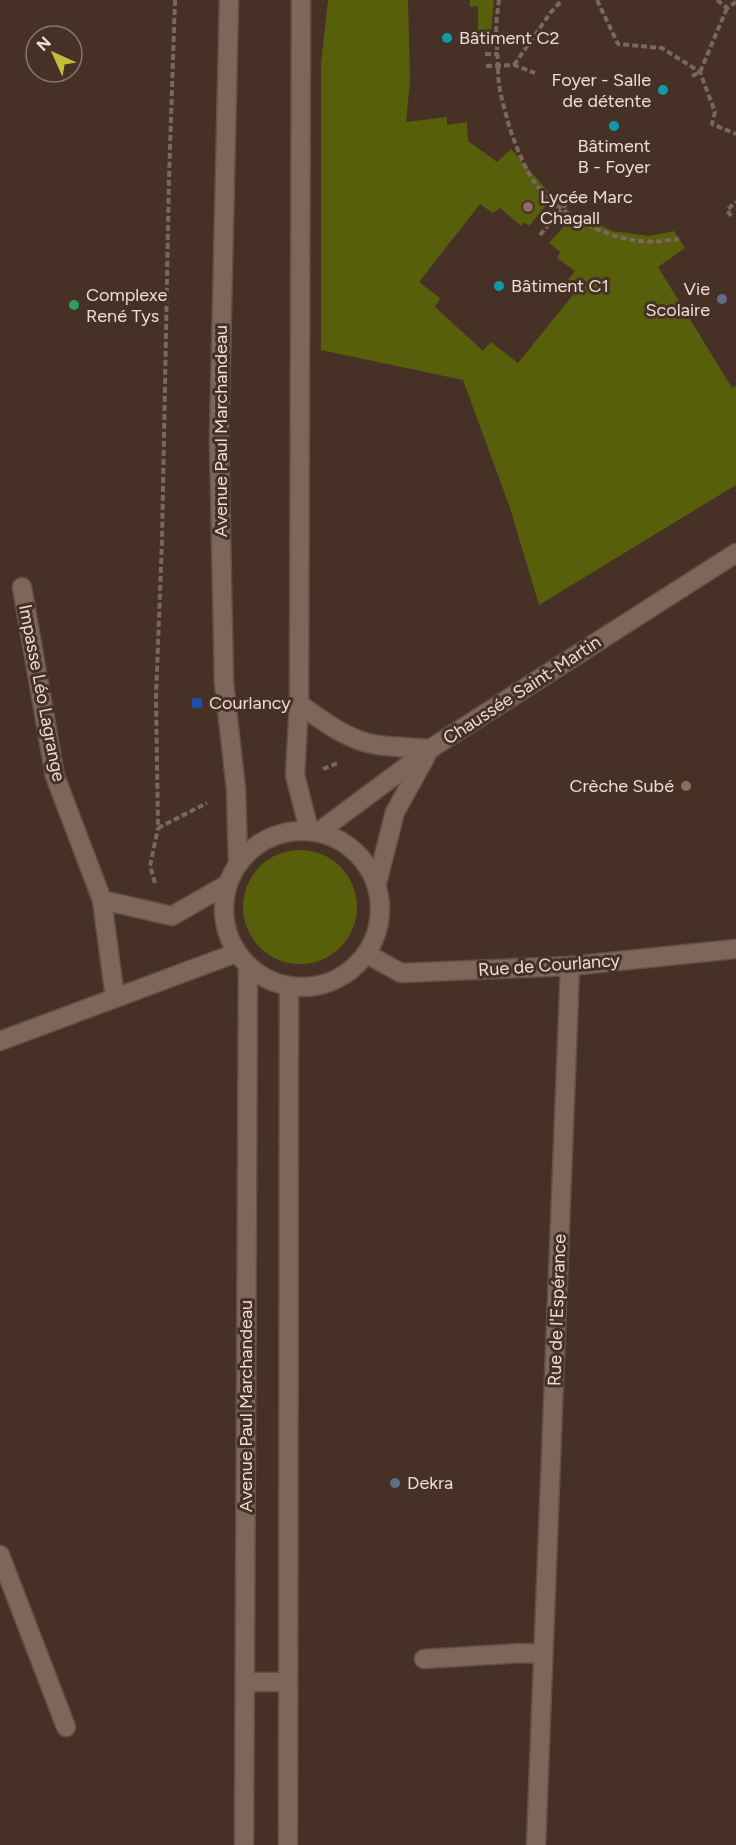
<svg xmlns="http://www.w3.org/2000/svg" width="736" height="1845" font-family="Figtree,sans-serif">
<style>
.green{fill:#575f0b}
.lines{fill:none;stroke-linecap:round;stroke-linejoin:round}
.minor-casing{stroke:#625047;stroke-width:21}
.path{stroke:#7a675e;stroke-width:4;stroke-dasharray:6 3;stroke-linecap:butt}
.minor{stroke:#7f665b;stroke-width:18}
.path-bridge{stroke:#7a675e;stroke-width:4;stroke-dasharray:6 3;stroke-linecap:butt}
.culture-dot{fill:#0f9aa8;stroke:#473127;stroke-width:2}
.education-dot{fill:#8d6e63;stroke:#473127;stroke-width:2}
.service-dot{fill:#5c6f8a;stroke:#473127;stroke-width:2}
.leisure-dot{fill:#2e9e5b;stroke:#473127;stroke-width:2}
.transit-dot{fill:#1a4fb4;stroke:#473127;stroke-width:2}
.labels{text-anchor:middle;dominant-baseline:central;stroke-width:6;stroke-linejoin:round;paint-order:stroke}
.poi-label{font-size:18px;fill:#ebddd6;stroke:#473127;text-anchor:start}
.street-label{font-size:18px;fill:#ebddd6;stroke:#473127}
</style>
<rect width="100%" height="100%" fill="#473127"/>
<!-- green -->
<g class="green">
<path d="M 328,0 L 408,0 L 410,81 L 406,122 L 447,117 L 447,125 L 467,122 L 468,141 L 497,162 L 511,149 L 553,197 L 529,226 L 524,222 L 521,226 L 500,208 L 493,213 L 480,204 L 419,282 L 440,298 L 435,307 L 483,351 L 491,342 L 518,363 L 577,290 L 567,281 L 575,271 L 557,258 L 560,252 L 549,243 L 576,213 L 612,231 L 649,236 L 674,231 L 685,248 L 658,267 L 732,388 L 736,386 L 736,485 L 539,605 L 510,508 L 463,380 L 321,350 L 321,64 Z"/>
<path d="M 470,0 L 494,0 L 491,30 L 492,42 L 486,43 L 486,33 L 478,33 L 478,6 L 470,7 Z"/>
<circle cx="300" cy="907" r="57"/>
</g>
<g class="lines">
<!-- minor casing -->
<g class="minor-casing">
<g id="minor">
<path d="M 229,0 L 219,439 L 224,683 L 236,789 L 238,862"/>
<path d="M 301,0 L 299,704 L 295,775 L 309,830"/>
<path d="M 22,587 L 55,776 L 102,900 L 115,998"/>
<path d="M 299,704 C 323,721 348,741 378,745 C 395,747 413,748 430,749"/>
<circle cx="302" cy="909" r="78"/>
<path d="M 320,831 L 430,749 L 736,553"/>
<path d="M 377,883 L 395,812 L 426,756"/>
<path d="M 102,900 L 172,916 L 226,885"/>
<path d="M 367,954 L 401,973 L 570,966 L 736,949"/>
<path d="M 0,1041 L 236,953"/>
<path d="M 0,1555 L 66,1727"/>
<path d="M 424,1659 L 521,1653 L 543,1654"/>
<path d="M 245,1682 L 288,1682"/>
<path d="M 244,1845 L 248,967"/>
<path d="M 288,1845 L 289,987"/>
<path d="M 536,1845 L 570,966"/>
</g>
</g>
<!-- path -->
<g class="path">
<path d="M 175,0 L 169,177 L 162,541 L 156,697 L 158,828 L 207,803"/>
<path d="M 597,0 L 618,44 L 662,48 L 700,72 L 715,112 L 712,124 L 736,134"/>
<path d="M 717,0 L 727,8 L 736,2"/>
<path d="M 485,54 L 498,54"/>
<path d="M 514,65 L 551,12 L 562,0"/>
<path d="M 486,66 L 514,65 L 535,73"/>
<path d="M 498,68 C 498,86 502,101 507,118 C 511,135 525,171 536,184 C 557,212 599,235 633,240 C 648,243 664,241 679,239"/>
<path d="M 692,76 L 700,72 L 727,8"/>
<path d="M 731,216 L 727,210 L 736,202"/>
<path d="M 323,769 L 338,763"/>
<path d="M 155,883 L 150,866 L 158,828"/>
</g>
<!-- minor -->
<use href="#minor" class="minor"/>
<!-- path-bridge -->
<g class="path-bridge">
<path d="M 498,68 L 496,25 L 499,0"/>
<path d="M 540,235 L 566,204"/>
</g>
</g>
<!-- markers -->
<g class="culture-dot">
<circle cx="447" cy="38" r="6"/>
<circle cx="663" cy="90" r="6"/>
<circle cx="614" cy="126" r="6"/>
<circle cx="499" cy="286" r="6"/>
</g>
<g class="education-dot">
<circle cx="528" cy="207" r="6"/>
<circle cx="686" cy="786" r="6"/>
</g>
<g class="service-dot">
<circle cx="722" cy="299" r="6"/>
<circle cx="395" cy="1483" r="6"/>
</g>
<circle class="leisure-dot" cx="74" cy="305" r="6"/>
<rect class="transit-dot" x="191" y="697" width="12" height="12" rx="3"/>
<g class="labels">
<!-- poi labels -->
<g class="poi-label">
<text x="459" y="38">Bâtiment C2</text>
<text x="651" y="80" text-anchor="end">Foyer - Salle<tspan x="651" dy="21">de détente</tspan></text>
<text x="614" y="146" text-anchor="middle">Bâtiment<tspan x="614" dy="21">B - Foyer</tspan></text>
<text x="540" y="197">Lycée Marc<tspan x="540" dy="21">Chagall</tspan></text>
<text x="511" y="286">Bâtiment C1</text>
<text x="710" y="289" text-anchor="end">Vie<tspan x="710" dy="21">Scolaire</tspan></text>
<text x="86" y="295">Complexe<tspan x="86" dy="21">René Tys</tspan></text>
<text x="209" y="703">Courlancy</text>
<text x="674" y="786" text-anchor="end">Crèche Subé</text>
<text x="407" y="1483">Dekra</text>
</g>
<!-- street labels -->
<g class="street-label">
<text transform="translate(221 431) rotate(-90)">Avenue Paul Marchandeau</text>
<text transform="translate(522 690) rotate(-33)">Chaussée Saint-Martin</text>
<text transform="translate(42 693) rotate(79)">Impasse Léo Lagrange</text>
<text transform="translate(549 965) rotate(-4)">Rue de Courlancy</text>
<text transform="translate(557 1310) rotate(-88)">Rue de l'Espérance</text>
<text transform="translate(246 1406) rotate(-90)">Avenue Paul Marchandeau</text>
</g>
</g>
<!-- north arrow -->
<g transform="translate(54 54) rotate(315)"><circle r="28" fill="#473127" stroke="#89766d" stroke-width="1.5"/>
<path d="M0-4.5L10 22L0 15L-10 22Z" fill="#c4bc3e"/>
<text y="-9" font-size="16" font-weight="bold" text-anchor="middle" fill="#ebddd6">N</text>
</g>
</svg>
